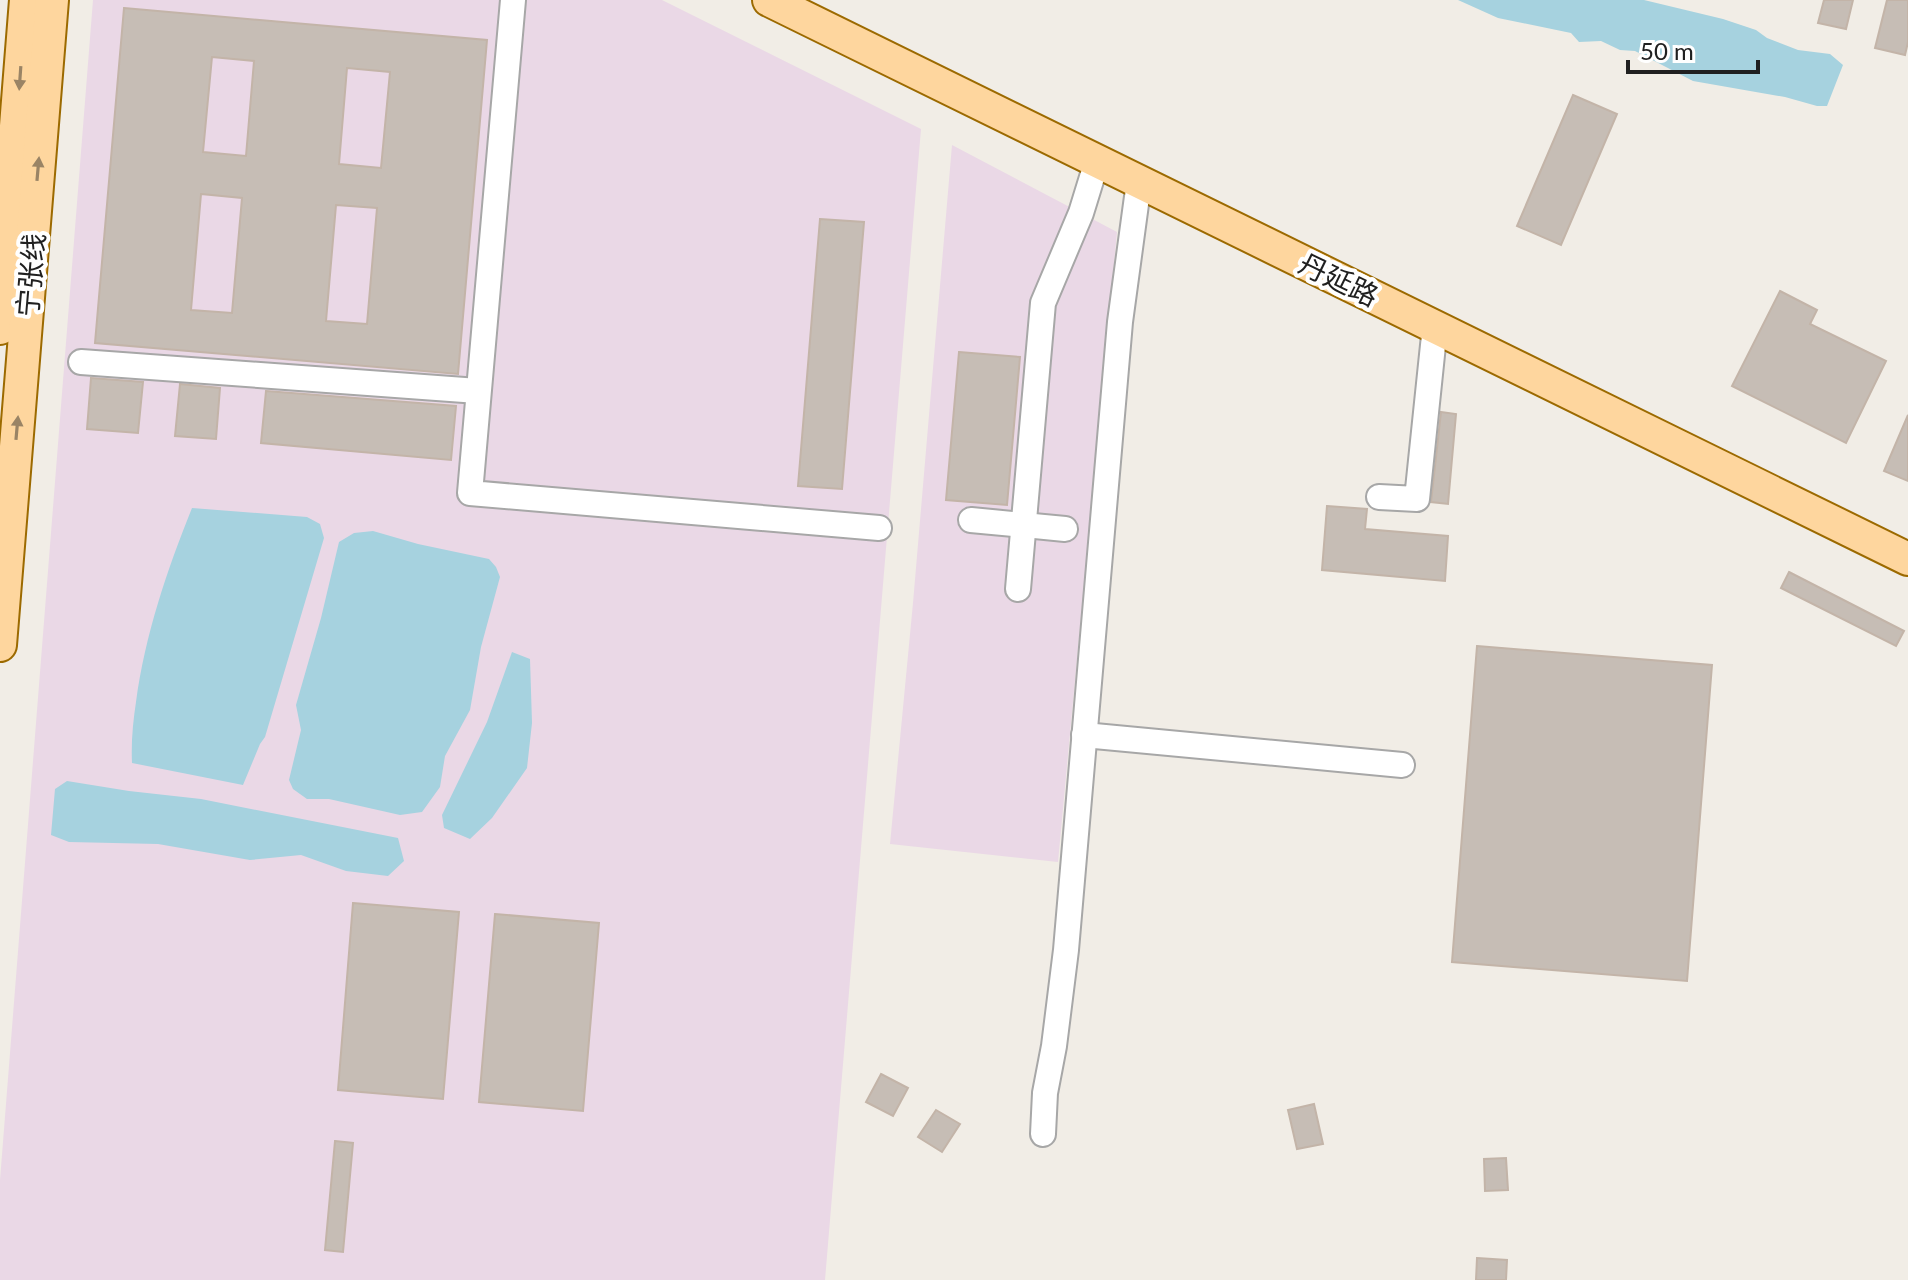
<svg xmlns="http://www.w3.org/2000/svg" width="1908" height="1280" font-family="Lato,'Noto Sans SC',sans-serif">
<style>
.industrial{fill:#ead8e6}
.water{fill:#a6d2df}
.building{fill:#c6bdb5;stroke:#c3b4a8;stroke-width:2;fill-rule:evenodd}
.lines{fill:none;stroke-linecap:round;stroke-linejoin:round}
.minor-casing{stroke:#a7a7a7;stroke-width:28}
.major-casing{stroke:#9c6a00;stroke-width:36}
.minor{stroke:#fff;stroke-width:24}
.major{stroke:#fed69e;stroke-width:32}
.oneway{fill:#9a8465}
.labels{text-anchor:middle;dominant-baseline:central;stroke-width:8;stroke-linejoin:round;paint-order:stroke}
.street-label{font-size:28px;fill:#202020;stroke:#fff}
</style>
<rect width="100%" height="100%" fill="#f1ede6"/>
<!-- industrial -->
<g class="industrial">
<path d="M 93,0 L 662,0 L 921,129 L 825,1280 L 0,1280 L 0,1180 Z"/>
<path d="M 952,145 L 1117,232 L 1058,862 L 890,844 L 913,603 Z"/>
</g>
<!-- water -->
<g class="water">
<path d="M 1458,0 L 1644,0 L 1723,19 L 1756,30 L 1767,38 L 1798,50 L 1830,54 L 1843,65 L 1827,106 L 1817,106 L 1785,97 L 1693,81 L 1635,51 L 1620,50 L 1601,41 L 1579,42 L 1571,33 L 1498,18 Z"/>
<path d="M 192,508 L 307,517 L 320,524 L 324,538 L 265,737 L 260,744 L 243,785 L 132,763 C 131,742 133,722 136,702 C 145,635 167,570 192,508 Z"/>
<path d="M 373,531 L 418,544 L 489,559 L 496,567 L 500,577 L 481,647 L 470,710 L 445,756 L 440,787 L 422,812 L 400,815 L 329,799 L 307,799 L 293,789 L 289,780 L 301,730 L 296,705 L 321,618 L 339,542 L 354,533 Z"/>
<path d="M 512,652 L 530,659 L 532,723 L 527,768 L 492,818 L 470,839 L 444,828 L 442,815 L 487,722 Z"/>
<path d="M 67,781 L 129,791 L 201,799 L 398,838 L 404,861 L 388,876 L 346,871 L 301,855 L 250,860 L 158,844 L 69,842 L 51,835 L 55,789 Z"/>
</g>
<!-- building -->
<g class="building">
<path d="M 1824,0 L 1853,0 L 1846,29 L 1818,23 Z"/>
<path d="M 1887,0 L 1908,0 L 1908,42 L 1905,55 L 1875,48 Z"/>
<path d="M 124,8 L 487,40 L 458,374 L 95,343 ZM 212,57 L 254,61 L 246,156 L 203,152 ZM 347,68 L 390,72 L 381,168 L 339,164 ZM 201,194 L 242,198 L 232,313 L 191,310 ZM 336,205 L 377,208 L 367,324 L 326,321 Z"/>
<path d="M 1573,95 L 1617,114 L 1561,245 L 1517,226 Z"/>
<path d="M 820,219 L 864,222 L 842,489 L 798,486 Z"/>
<path d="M 1780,291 L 1817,310 L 1810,324 L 1886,361 L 1846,443 L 1732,386 Z"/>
<path d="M 959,352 L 1020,357 L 1007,505 L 946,500 Z"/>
<path d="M 91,378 L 143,382 L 138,433 L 87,429 Z"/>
<path d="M 180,384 L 220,388 L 216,439 L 175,436 Z"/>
<path d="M 266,391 L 456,406 L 451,460 L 261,443 Z"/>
<path d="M 1441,412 L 1456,414 L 1448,504 L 1431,502 Z"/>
<path d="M 1908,415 L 1908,481 L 1884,471 Z"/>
<path d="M 1327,506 L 1367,509 L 1365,529 L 1448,536 L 1445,581 L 1322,570 Z"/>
<path d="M 1789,572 L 1904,631 L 1896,646 L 1781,588 Z"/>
<path d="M 1477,646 L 1712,665 L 1687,981 L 1452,962 Z"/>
<path d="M 353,903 L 459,912 L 443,1099 L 338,1090 Z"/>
<path d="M 495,914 L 599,923 L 583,1111 L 479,1102 Z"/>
<path d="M 881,1074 L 908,1088 L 893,1116 L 866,1102 Z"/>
<path d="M 1314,1104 L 1323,1144 L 1297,1149 L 1288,1110 Z"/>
<path d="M 936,1110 L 960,1124 L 942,1152 L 918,1137 Z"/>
<path d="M 335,1141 L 353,1143 L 343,1252 L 325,1250 Z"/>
<path d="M 1506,1158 L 1508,1190 L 1485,1191 L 1484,1159 Z"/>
<path d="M 1477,1258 L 1507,1260 L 1506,1280 L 1476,1280 Z"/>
</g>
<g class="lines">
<!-- minor casing -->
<g class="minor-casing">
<g id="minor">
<path d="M 513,0 L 470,493 L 879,528"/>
<path d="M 81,362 L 478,391"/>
<path d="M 1379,497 L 1417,499 L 1435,326"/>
<path d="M 971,520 L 1065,529"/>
<path d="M 1018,589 L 1043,303 L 1081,213 L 1097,161"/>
<path d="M 1084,735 L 1402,765"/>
<path d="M 1043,1134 L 1045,1093 L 1054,1046 L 1066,950 L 1120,322 L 1139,182"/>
</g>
</g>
<!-- major casing -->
<g class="major-casing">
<g id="major">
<path d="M 769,0 L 1908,559"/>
<path d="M 0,328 L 26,0"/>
<path d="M 0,645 L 52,0"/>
</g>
</g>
<!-- minor -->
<use href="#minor" class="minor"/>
<!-- major -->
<use href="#major" class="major"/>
</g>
<!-- one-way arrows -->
<defs><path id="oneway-solid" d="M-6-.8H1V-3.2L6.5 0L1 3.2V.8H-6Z" transform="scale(2)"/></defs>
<g class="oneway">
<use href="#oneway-solid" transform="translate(20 78) rotate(94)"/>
<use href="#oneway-solid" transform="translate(38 169) rotate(-85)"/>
<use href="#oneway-solid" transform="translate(17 428) rotate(-85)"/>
</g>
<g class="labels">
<!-- street labels -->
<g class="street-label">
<text transform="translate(30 275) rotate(-85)">宁张线</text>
<text transform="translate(1339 279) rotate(26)">丹延路</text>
</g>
</g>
<!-- scale -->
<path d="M1628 60v12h130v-12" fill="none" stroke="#202020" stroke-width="4"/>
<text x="1640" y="60" font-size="24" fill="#202020" stroke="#ffffff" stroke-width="6" paint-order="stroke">50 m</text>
</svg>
